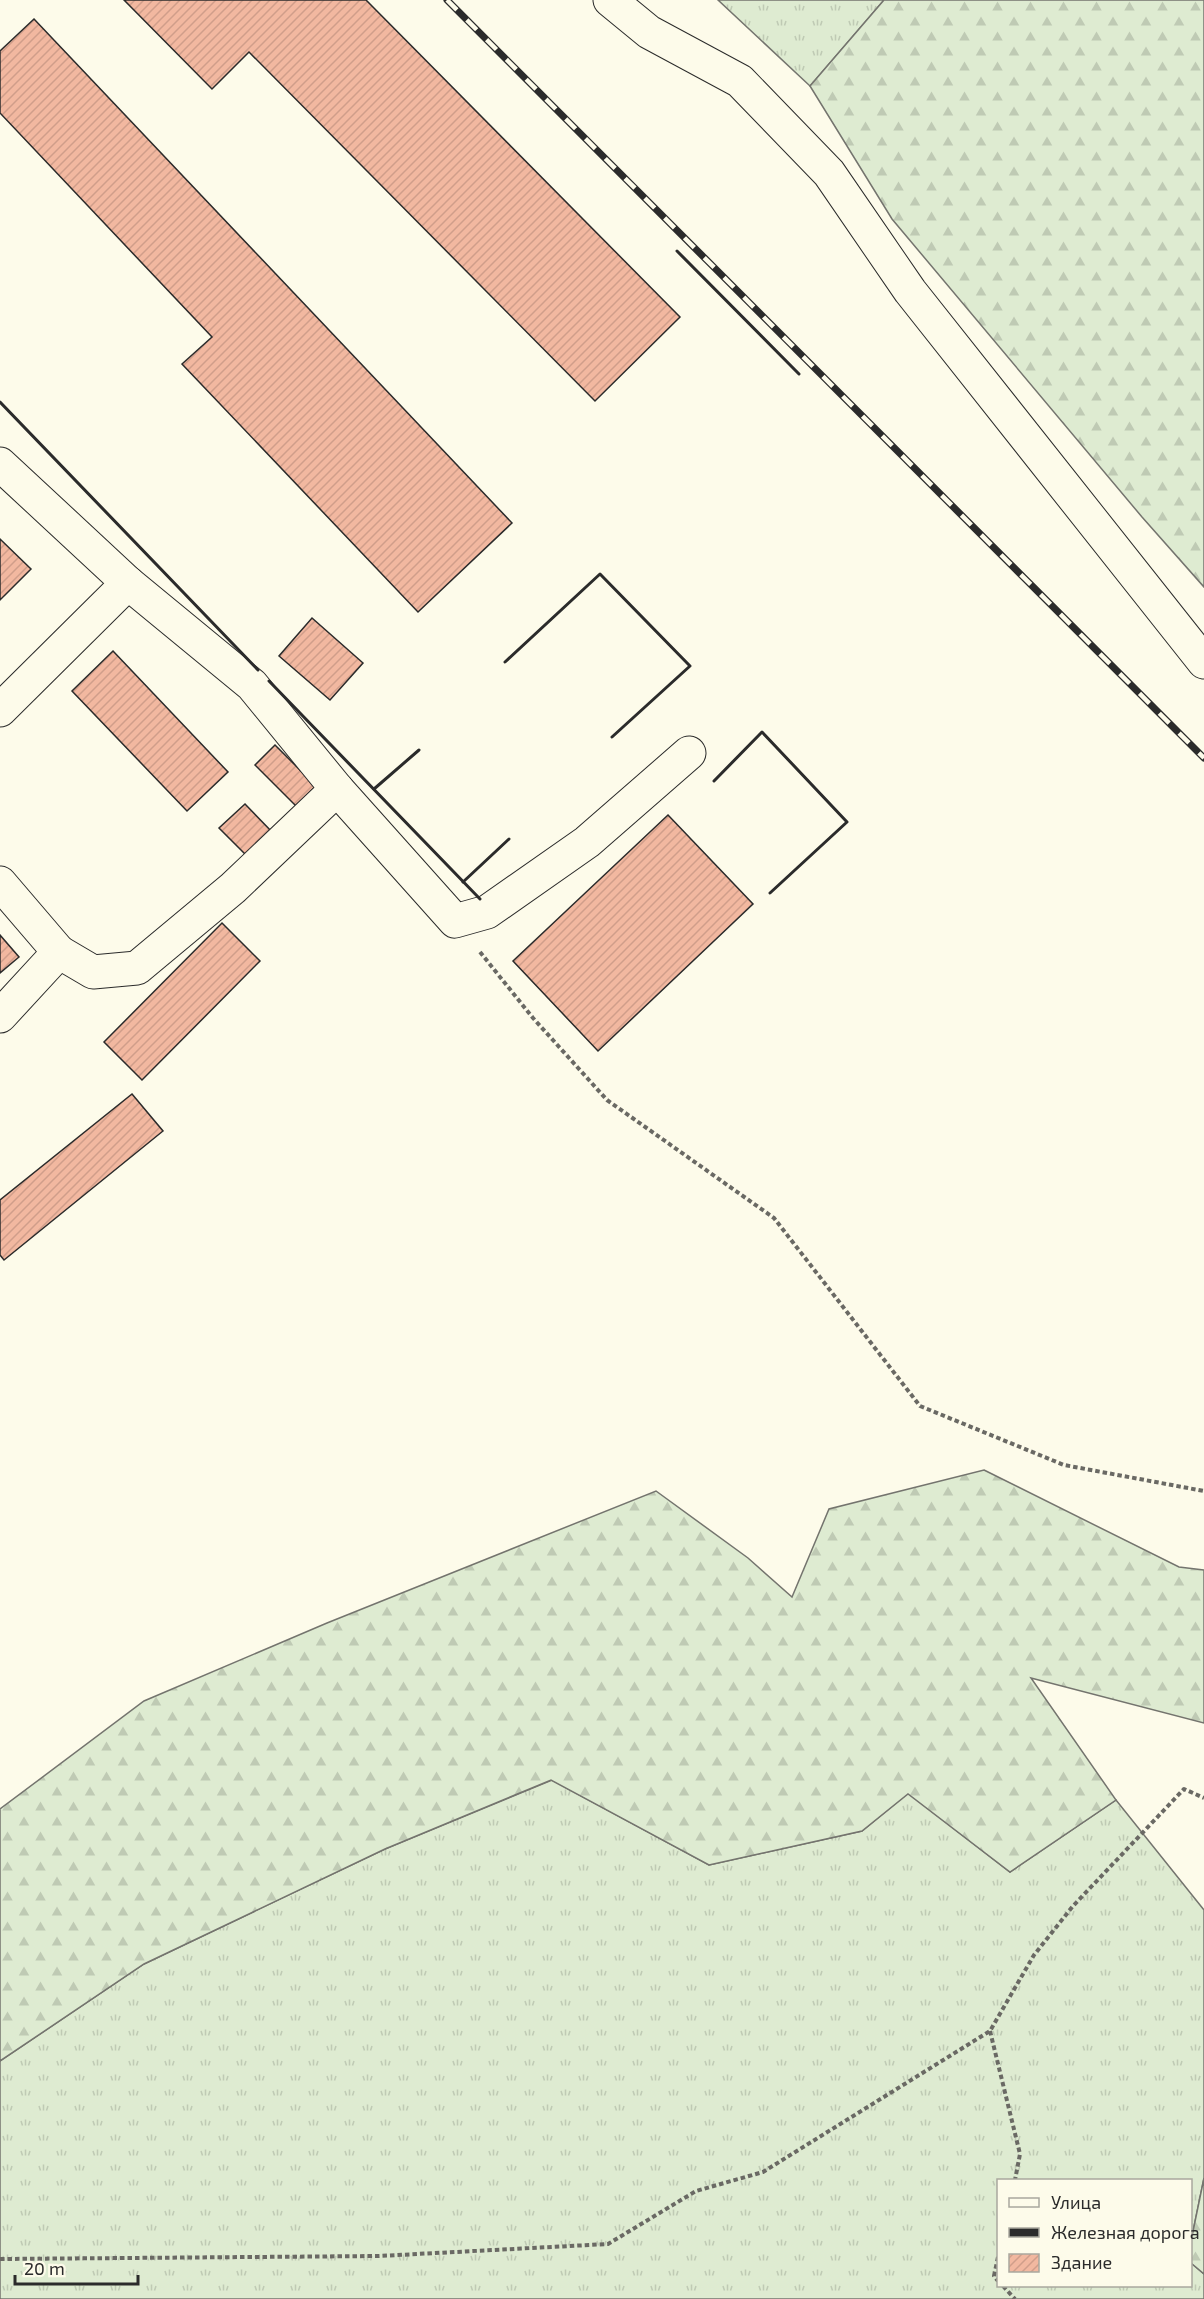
<svg xmlns="http://www.w3.org/2000/svg" width="1204" height="2299" font-family="'Exo 2',sans-serif">
<style>
.grass{fill:url(#grass-tufts);stroke:#74746e;stroke-width:1.5}
.forest{fill:url(#forest-firs);stroke:#74746e;stroke-width:1.5}
.building{fill:url(#building-hatch);stroke:#2b2b2b;stroke-width:1.5}
.lines{fill:none;stroke-linecap:round;stroke-linejoin:round}
.minor-casing{stroke:#2b2b2b;stroke-width:35}
.path{stroke:#6a6964;stroke-width:4;stroke-dasharray:4.5 3;stroke-linecap:butt}
.minor{stroke:#fdfbea;stroke-width:33}
.rail-casing{stroke:#2b2b2b;stroke-width:7}
.rail{stroke:#fdfbea;stroke-width:4.5;stroke-dasharray:14;stroke-linecap:butt}
.wall{stroke:#2b2b2b;stroke-width:3}
</style>
<defs>
<pattern id="grass-tufts" width="24" height="20" patternUnits="userSpaceOnUse" patternTransform="scale(1.5)"><rect width="24" height="20" fill="#deebd1"/><path d="M3 7l-1-3M5 7V3M7 7l1-3M15 17l-1-3M17 17v-4M19 17l1-3" fill="none" stroke="#bfcab4"/></pattern>
<pattern id="forest-firs" width="22" height="20" patternUnits="userSpaceOnUse" patternTransform="scale(1.5)"><rect width="22" height="20" fill="#deebd1"/><path d="M5 1l3.5 6h-7zM16 11l3.5 6h-7z" fill="#bfcab4"/></pattern>
<pattern id="building-hatch" width="6" height="6" patternUnits="userSpaceOnUse" patternTransform="scale(1.5)"><rect width="6" height="6" fill="#f2b8a0"/><path d="M-1 1l2-2M0 6l6-6M5 7l2-2" fill="none" stroke="#d09e8a"/></pattern>
</defs>
<rect width="100%" height="100%" fill="#fdfbea"/>
<!-- grass -->
<g class="grass">
<path d="M 718,0 L 884,0 L 810,86 Z"/>
<path d="M 552,1780 L 709,1865 L 862,1831 L 908,1793 L 1010,1872 L 1116,1800 L 1204,1910 L 1204,2178 L 1191,2241 L 1190,2180 L 998,2180 L 998,2286 L 1190,2286 L 1191,2263 L 1204,2274 L 1204,2299 L 0,2299 L 0,2061 L 144,1964 L 385,1849 Z"/>
</g>
<!-- forest -->
<g class="forest">
<path d="M 884,0 L 1204,0 L 1204,587 L 1142,517 L 892,219 L 810,86 Z"/>
<path d="M 984,1470 L 1179,1567 L 1204,1570 L 1204,1723 L 1031,1678 L 1116,1800 L 1010,1872 L 908,1794 L 862,1831 L 709,1865 L 551,1780 L 385,1849 L 144,1964 L 0,2061 L 0,1809 L 144,1701 L 327,1623 L 656,1491 L 748,1558 L 792,1597 L 829,1509 Z"/>
<path d="M 1204,2178 L 1204,2274 L 1191,2263 L 1191,2241 Z"/>
</g>
<!-- building -->
<g class="building">
<path d="M 124,0 L 366,0 L 680,317 L 595,401 L 249,52 L 212,89 Z"/>
<path d="M 34,19 L 512,523 L 418,612 L 182,364 L 212,337 L 0,113 L 0,51 Z"/>
<path d="M 0,539 L 31,569 L 0,600 Z"/>
<path d="M 312,618 L 363,663 L 330,700 L 279,656 Z"/>
<path d="M 113,651 L 228,772 L 187,811 L 72,691 Z"/>
<path d="M 275,745 L 316,786 L 296,806 L 255,765 Z"/>
<path d="M 245,804 L 273,833 L 248,857 L 219,828 Z"/>
<path d="M 668,815 L 753,904 L 598,1051 L 513,961 Z"/>
<path d="M 222,923 L 260,961 L 142,1080 L 104,1042 Z"/>
<path d="M 0,935 L 19,957 L 0,973 Z"/>
<path d="M 132,1094 L 163,1131 L 4,1260 L 0,1255 L 0,1200 Z"/>
</g>
<g class="lines">
<!-- minor casing -->
<g class="minor-casing">
<g id="minor">
<path d="M 610,0 L 649,32 L 740,81 L 829,173 L 910,291 L 1204,662"/>
<path d="M 0,464 L 128,583 L 252,685 L 337,789 L 455,921 L 487,912 L 587,842 L 689,753"/>
<path d="M 0,710 L 128,583"/>
<path d="M 0,883 L 59,952 L 0,1016"/>
<path d="M 59,952 L 93,972 L 137,968 L 233,888 L 337,789"/>
</g>
</g>
<!-- path -->
<g class="path">
<path d="M 480,952 L 533,1018 L 607,1100 L 774,1218 L 920,1406 L 1064,1465 L 1204,1491"/>
<path d="M 990,2031 L 1020,2154 L 1015,2180"/>
<path d="M 998,2257 L 994,2276 L 998,2281"/>
<path d="M 0,2259 L 379,2256 L 608,2244 L 696,2191 L 763,2172 L 990,2031 L 1034,1955 L 1073,1906 L 1184,1789 L 1204,1798"/>
<path d="M 1003,2286 L 1015,2299"/>
</g>
<!-- minor -->
<use href="#minor" class="minor"/>
<!-- rail casing -->
<g class="rail-casing">
<path id="rail" d="M 447,0 L 1204,758"/>
</g>
<!-- rail -->
<use href="#rail" class="rail"/>
<!-- wall -->
<g class="wall">
<path d="M 677,251 L 799,374"/>
<path d="M 0,402 L 258,670"/>
<path d="M 505,662 L 600,574 L 690,666 L 612,737"/>
<path d="M 269,681 L 480,899"/>
<path d="M 714,781 L 762,732 L 847,822 L 770,893"/>
<path d="M 374,789 L 419,750"/>
<path d="M 463,882 L 509,839"/>
</g>
</g>
<!-- legend -->
<rect x="997" y="2179" width="195" height="108" fill="#fdfbea" stroke="#a9a89e" stroke-width="1.5"/>
<rect x="1009" y="2198" width="30" height="9" fill="#fdfbea" stroke="#a9a89e" stroke-width="1.5"/>
<text x="1051" y="2209" font-size="18" fill="#2b2b2b">Улица</text>
<rect x="1009" y="2228" width="30" height="9" fill="#2b2b2b" stroke="#a9a89e" stroke-width="1.5"/>
<text x="1051" y="2239" font-size="18" fill="#2b2b2b">Железная дорога</text>
<rect x="1009" y="2254" width="30" height="18" fill="url(#building-hatch)" stroke="#a9a89e" stroke-width="1.5"/>
<text x="1051" y="2269" font-size="18" fill="#2b2b2b">Здание</text>
<!-- scale -->
<path d="M15 2275v9h123v-9" fill="none" stroke="#2b2b2b" stroke-width="3"/>
<text x="24" y="2275" font-size="18" fill="#2b2b2b" stroke="#fdfbea" stroke-width="4.5" paint-order="stroke">20 m</text>
</svg>
